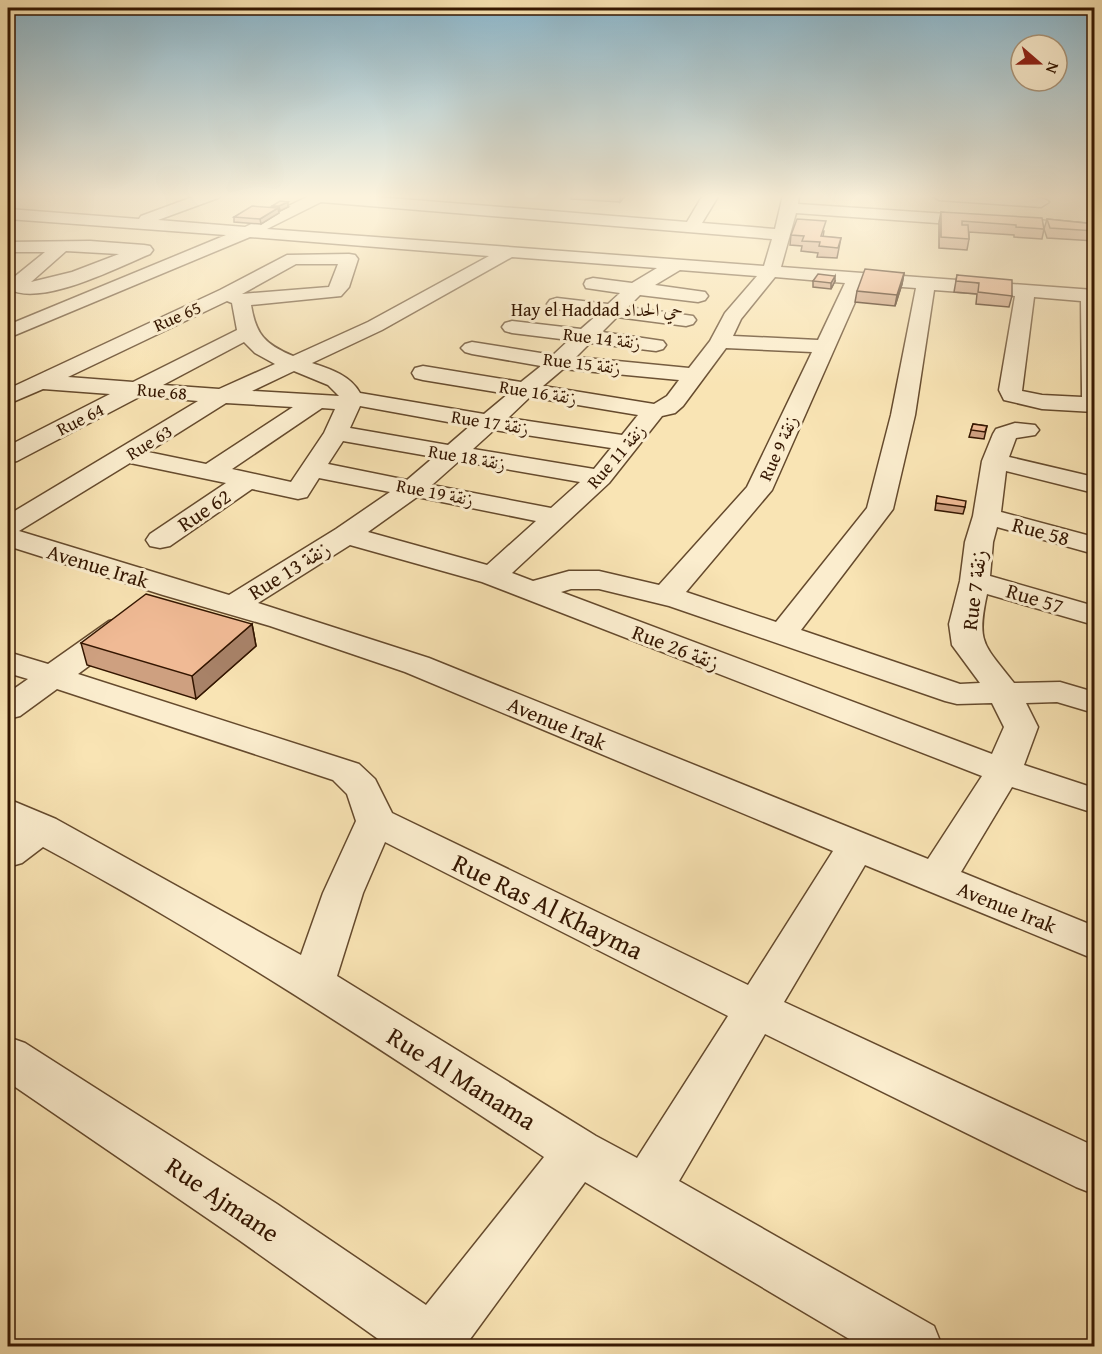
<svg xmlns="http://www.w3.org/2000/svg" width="1102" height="1354" font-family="'Gentium Book Plus',Amiri,serif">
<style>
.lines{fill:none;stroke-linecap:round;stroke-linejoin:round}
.minor-casing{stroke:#654a2d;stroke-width:3}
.minor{fill:#fbedce;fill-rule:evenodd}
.wall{fill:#cea080;stroke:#341600;stroke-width:1.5}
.shaded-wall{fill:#a88268;stroke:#341600;stroke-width:1.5}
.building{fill:#f0ba95;stroke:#341600;stroke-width:1.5}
.labels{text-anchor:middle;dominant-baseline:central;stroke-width:6;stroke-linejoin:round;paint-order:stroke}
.far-neighbourhood-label{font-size:18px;fill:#341600;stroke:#fbedce}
.far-street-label{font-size:18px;fill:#341600;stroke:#fbedce}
.street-label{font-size:21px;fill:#341600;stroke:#fbedce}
.near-street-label{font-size:26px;fill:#341600;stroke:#fbedce}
</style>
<rect width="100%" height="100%" fill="#f9e4b4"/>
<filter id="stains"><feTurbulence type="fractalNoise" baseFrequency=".00333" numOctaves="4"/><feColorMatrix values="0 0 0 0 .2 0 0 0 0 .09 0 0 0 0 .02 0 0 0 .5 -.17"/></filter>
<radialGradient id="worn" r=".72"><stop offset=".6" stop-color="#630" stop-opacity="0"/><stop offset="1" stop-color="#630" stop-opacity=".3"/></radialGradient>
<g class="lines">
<!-- minor casing -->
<g class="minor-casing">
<g id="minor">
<path d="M 198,195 L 221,195 L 218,198 L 158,220 L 245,227 L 311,195 L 351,195 L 687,222 L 703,195 L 719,195 L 702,223 L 775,229 L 783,195 L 799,195 L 798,204 L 1094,224 L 1094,234 L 796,213 L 781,267 L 1094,290 L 1094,412 L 1042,409 L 1004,400 L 999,390 L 1015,296 L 934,290 L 915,415 L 893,509 L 801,630 L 960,684 L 980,683 L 952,645 L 949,624 L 960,581 L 965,542 L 973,516 L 982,461 L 993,434 L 996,429 L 1015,423 L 1035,425 L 1039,430 L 1035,435 L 1016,438 L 1009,457 L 1094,477 L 1094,493 L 1006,471 L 1001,512 L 1094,537 L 1094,554 L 997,527 L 993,542 L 990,576 L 1094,606 L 1094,625 L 987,594 C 976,644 984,644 1014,683 L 1060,682 L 1094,692 L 1094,713 L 1057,702 L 1026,703 L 1038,727 L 1024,765 L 1094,788 L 1094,813 L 1012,787 L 961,872 L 1094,926 L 1094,959 L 865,865 L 784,1002 L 1094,1146 L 1094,1194 L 1076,1187 L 765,1034 L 679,1181 L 934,1326 L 942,1346 L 861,1346 L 585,1182 L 465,1346 L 388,1346 L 239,1240 L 8,1082 L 8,1037 L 25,1043 L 277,1204 L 426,1305 L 544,1157 C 380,1049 216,940 43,847 L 22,863 L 8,867 L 8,834 L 12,830 L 8,828 L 8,799 L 56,819 L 301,955 L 323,893 L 356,821 L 347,794 L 333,780 L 57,689 L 20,716 L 8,719 L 8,693 L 28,679 L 8,673 L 8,652 L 48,664 L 109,621 L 120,619 L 131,621 L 136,628 L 131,635 L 78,674 L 359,764 L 375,779 L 392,813 L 748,985 L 833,851 L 405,672 L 270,626 L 163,595 L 8,546 L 8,515 L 198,401 L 141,396 L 17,461 L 8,463 L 8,446 L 110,394 L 43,389 L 8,404 L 8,389 L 220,290 L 287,255 L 349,254 L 355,255 L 358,259 L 349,287 L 341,296 L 251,305 C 256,335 265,344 293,356 L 368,322 L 489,256 L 250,237 L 8,338 L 8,325 L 226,235 L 8,219 L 8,209 L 139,219 L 141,216 ZM 321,202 L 772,239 L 764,266 L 267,229 ZM 512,257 L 657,268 L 632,283 L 593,278 L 586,280 L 584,284 L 586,288 L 620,293 L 608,304 L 557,298 L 550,300 L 547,304 L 550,308 L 597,315 L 581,329 L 512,321 L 505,323 L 502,327 L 505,331 L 512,333 L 569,340 L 553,355 L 472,342 L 465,344 L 461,348 L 465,352 L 472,354 L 541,366 L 521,382 L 423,366 L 415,368 L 412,373 L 415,378 L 423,380 L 508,394 L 484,414 L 360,393 C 350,375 330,369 312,363 L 382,330 ZM 296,264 L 338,264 L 329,287 L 242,294 ZM 680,270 L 757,276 L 725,313 L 710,341 L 689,368 L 576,357 L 590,343 L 656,351 L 663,349 L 666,345 L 663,341 L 602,332 L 617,317 L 686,326 L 693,324 L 696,320 L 693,316 L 628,307 L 640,295 L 698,302 L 705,300 L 708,296 L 705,292 L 655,285 ZM 775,277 L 845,283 L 818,340 L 733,336 L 741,319 ZM 863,284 L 916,288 L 891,415 L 867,508 L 776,622 L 686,592 L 772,490 ZM 1034,297 L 1081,301 L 1082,397 L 1042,395 L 1022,391 ZM 227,301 L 232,303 L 237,330 L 133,382 L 68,377 ZM 244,342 L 255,353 L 275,364 L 219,389 L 163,385 ZM 726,348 L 812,352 L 747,487 L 659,585 L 599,571 L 569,571 L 533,581 L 512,573 L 609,483 L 662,416 L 675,413 L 683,406 ZM 563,369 L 679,380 L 667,396 L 654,404 L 543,386 ZM 294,371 L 328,385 L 339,396 L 252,391 ZM 530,397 L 638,415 L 622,435 L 508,418 ZM 226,403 L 293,407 L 206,464 L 148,452 ZM 360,406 L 470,426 L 448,445 L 350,428 ZM 322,408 L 335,409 L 324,433 L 291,482 L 232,469 ZM 494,430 L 611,448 L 594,469 L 473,449 ZM 343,441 L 434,457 L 407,480 L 328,464 ZM 459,461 L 580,482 L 551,508 L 432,485 ZM 130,463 L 226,483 L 150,534 L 146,540 L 150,546 L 160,548 L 170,546 L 252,489 L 298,499 L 307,497 L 319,478 L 390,492 L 336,529 L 229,595 L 19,531 ZM 417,497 L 536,521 L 487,565 L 368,532 ZM 350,545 L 482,582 L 982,776 L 928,859 L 429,658 L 258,603 ZM 571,589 L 599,589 L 669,606 L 945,701 L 957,704 L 992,703 L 1004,727 L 992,754 L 561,592 ZM 385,842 L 728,1016 L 637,1158 L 596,1136 L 337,976 L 363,893 Z"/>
<path d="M 931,195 C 950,195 1040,191 1049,202 L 1041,207 L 939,200 Z"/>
<path d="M 90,241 L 144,245 L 150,246 L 153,250 L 150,254 C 116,268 42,307 8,289 L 8,282 L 45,252 L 8,252 L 8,242 ZM 66,251 L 119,254 L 72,272 L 31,282 Z"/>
</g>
</g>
<!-- minor -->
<use href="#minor" class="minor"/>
</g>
<!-- wall -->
<g class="wall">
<path d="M 571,195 L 626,195 L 620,202 L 571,199 Z"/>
<path d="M 272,206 L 288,207 L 280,211 L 278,211 L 279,213 L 261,224 L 234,222 L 234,217 L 272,208 Z"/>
<path d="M 941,212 L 1044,229 L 1042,239 L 1014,237 L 1014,235 L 969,232 L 969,239 L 967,250 L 939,248 L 939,222 Z"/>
<path d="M 1047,219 L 1095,224 L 1095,241 L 1047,238 L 1044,229 Z"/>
<path d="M 824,231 L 823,237 L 841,238 L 837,258 L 817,257 L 818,253 L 801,251 L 802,246 L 790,245 L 791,235 Z"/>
<path d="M 904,273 L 902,284 L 895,306 L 855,302 L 857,291 Z"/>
<path d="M 957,275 L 1012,296 L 1009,307 L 976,304 L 977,294 L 954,292 Z"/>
<path d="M 813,281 L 835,281 L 831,289 L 813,287 Z"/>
<path d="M 973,424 L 987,426 L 984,439 L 969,437 Z"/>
<path d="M 937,496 L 965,507 L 963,514 L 935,510 Z"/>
<path d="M 252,624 L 256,646 L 196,699 L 87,665 L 81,643 Z"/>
</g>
<!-- shaded-wall -->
<g class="shaded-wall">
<path d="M 620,195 L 626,195 L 620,202 Z"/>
<path d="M 288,202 L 288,207 L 280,211 L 279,206 Z"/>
<path d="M 278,208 L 279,213 L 261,224 L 260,219 Z"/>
<path d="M 904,273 L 902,284 L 895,306 L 897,295 Z"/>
<path d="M 835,276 L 835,281 L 831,289 L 831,283 Z"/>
<path d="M 252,624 L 256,646 L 196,699 L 192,676 Z"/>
</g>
<!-- building -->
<g class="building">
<path d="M 280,201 L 288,202 L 279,206 L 272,206 Z"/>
<path d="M 252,206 L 278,208 L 260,219 L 234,217 Z"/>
<path d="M 941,212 L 1042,218 L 1044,229 L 1016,227 L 1016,225 L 962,221 L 962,225 L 968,225 L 969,239 L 941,237 Z"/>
<path d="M 797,219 L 826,221 L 821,236 L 841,238 L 838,248 L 819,246 L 820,242 L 802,241 L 804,236 L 791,235 Z"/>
<path d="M 1047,219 L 1095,224 L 1095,231 L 1050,228 Z"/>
<path d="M 865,269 L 904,273 L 897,295 L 857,291 Z"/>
<path d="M 818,274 L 835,276 L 831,283 L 813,281 Z"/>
<path d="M 957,275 L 1012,280 L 1012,296 L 978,292 L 979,283 L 956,281 Z"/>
<path d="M 973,424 L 987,426 L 985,432 L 971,430 Z"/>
<path d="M 937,496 L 966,501 L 965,507 L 936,503 Z"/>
<path d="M 146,594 L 252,624 L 192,676 L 81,643 Z"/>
</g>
<!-- sky -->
<linearGradient id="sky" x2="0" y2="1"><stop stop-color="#8ab8cf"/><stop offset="0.51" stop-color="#fcf3dd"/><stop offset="1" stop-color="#fcf3dd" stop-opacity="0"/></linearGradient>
<rect width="1102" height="385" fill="url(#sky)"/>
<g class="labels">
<!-- far-neighbourhood labels -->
<g class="far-neighbourhood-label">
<text x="597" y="309">Hay el Haddad حي الحداد</text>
</g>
<!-- far-street labels -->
<g class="far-street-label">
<text transform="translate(177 316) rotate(-24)">Rue 65</text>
<text transform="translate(602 338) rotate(7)">Rue 14 زنقة</text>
<text transform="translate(582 363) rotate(7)">Rue 15 زنقة</text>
<text transform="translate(162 391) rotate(5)">Rue 68</text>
<text transform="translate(538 392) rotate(9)">Rue 16 زنقة</text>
<text transform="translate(80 419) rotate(-27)">Rue 64</text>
<text transform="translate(490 422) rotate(9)">Rue 17 زنقة</text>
<text transform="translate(149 442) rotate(-32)">Rue 63</text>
<text transform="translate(778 448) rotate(-66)">Rue 9 زنقة</text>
<text transform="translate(616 456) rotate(-49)">Rue 11 زنقة</text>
<text transform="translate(467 457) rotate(10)">Rue 18 زنقة</text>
<text transform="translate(435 492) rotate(11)">Rue 19 زنقة</text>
</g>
<!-- street labels -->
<g class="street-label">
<text transform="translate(204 510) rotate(-34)">Rue 62</text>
<text transform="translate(1041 531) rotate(15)">Rue 58</text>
<text transform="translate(98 566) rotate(17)">Avenue Irak</text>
<text transform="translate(289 570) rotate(-32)">Rue 13 زنقة</text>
<text transform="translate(974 590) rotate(-83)">Rue 7 زنقة</text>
<text transform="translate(1035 598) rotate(17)">Rue 57</text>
<text transform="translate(676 647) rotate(21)">Rue 26 زنقة</text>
<text transform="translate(557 723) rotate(23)">Avenue Irak</text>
<text transform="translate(1007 907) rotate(22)">Avenue Irak</text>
</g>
<!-- near-street labels -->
<g class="near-street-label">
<text transform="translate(548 906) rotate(26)">Rue Ras Al Khayma</text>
<text transform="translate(462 1078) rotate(32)">Rue Al Manama</text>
<text transform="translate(223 1199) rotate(34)">Rue Ajmane</text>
</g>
</g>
<!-- margin -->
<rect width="1102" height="1354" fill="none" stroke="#f9e4b4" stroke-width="30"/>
<rect x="9" y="9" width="1084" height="1336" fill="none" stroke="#341600" stroke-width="3"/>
<rect x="15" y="15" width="1072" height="1324" fill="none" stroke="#341600" stroke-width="1.5"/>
<!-- north arrow -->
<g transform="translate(1039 63) rotate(110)"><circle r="28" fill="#fbedce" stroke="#ab977c" stroke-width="1.5"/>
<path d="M0-4.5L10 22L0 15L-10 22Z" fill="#8f2418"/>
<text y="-9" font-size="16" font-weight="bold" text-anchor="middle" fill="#341600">N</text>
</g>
<rect width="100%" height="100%" filter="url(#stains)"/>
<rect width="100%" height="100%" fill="url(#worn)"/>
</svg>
